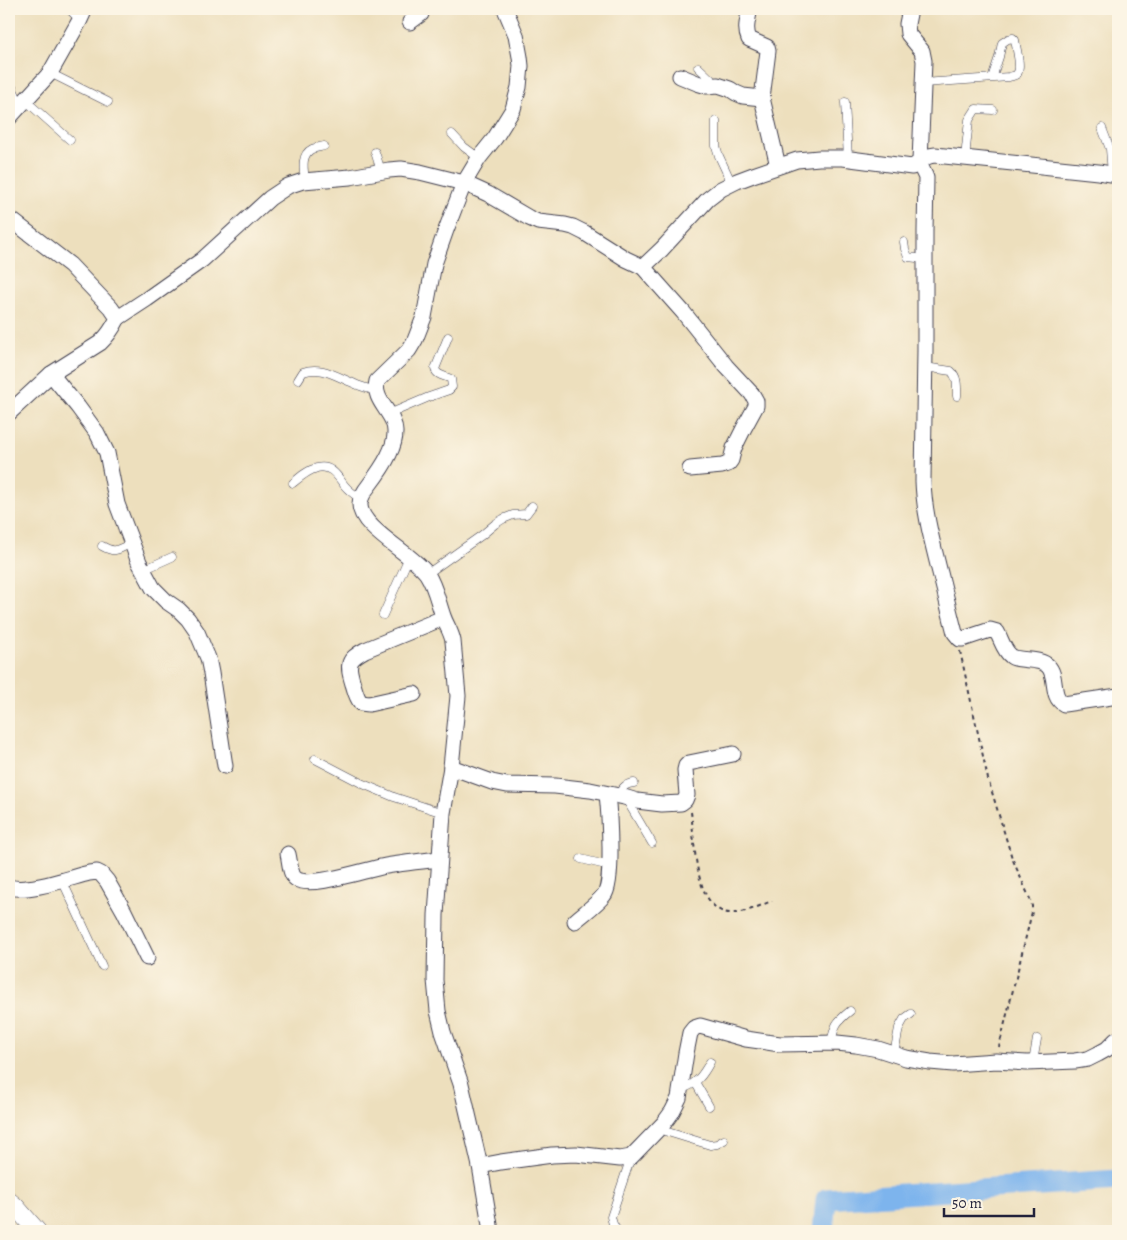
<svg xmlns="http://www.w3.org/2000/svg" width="1127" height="1240" font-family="Alegreya,serif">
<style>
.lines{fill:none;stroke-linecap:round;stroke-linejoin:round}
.river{stroke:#7db4ed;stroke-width:21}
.service-casing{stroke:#403e4e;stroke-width:9}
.minor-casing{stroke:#403e4e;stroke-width:17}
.tertiary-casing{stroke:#403e4e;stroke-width:19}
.path{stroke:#403e4e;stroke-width:2;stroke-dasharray:4 4;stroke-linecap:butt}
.service{stroke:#fff;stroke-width:8}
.minor{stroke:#fff;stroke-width:15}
.tertiary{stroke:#fff;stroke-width:18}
</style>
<rect width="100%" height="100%" fill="#fcf5e5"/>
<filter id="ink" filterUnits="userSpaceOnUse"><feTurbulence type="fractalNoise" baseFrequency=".02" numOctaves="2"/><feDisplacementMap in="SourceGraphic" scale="10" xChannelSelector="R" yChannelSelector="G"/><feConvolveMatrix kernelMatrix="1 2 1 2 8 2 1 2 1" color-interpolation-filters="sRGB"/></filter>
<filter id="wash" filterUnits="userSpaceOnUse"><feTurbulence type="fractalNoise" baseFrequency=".0096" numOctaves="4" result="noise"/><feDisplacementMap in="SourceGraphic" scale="20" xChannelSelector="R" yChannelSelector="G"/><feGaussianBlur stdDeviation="1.12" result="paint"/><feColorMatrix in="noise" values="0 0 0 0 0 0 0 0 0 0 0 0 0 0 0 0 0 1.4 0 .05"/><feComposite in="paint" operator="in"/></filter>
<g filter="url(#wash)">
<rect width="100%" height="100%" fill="#eddfbd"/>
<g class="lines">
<!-- river -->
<path class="river" d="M 823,1231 L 826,1199 L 1118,1180"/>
</g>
</g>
<g filter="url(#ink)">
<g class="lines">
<!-- service casing -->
<g class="service-casing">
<g id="service">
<path d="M 69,9 L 80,20"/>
<path d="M 698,67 L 716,84"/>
<path d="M 50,73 L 108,102"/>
<path d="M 9,81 L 20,104"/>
<path d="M 923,83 L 1009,77 C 1012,76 1015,76 1017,74 C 1022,68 1016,47 1015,40 L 1013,38 L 1008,39 L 1002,43 L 999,57 L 992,78"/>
<path d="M 25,100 L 70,140"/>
<path d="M 845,102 L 848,159"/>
<path d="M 716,121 L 716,146 L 719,156 L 732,184"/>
<path d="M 1102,128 L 1110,149 L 1112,174"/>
<path d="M 452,134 L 464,147 L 479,158"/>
<path d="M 375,152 L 381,171"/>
<path d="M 965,158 L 969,120 L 976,109 L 993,110"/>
<path d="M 305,180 C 304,171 300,155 312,149 C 315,148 320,147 324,146"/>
<path d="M 904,242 L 905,249 L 908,257 L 925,259"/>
<path d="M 925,367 L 951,371 C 958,377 957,387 957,396"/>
<path d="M 298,380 L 303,372 C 321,365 337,377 353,383 C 361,387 369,389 377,391"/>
<path d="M 389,414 L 429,397 L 449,390 L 452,387 L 451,379 C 446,376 437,376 435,369 L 448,337"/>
<path d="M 293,483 C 300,477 308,470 317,468 C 331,464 338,477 345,486 C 349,491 355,495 361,499"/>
<path d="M 102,546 C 116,554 118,549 132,543"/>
<path d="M 143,570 L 172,557"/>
<path d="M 427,574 L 482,535 L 495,524 L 503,519 L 513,515 L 526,514 L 532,506"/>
<path d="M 383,615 L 409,557"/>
<path d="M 315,759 L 363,784 L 394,797 L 443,813"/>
<path d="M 617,796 C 623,788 624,784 634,783"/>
<path d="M 626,799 L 652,843"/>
<path d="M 581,859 L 610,866"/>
<path d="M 62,880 L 102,966"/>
<path d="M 831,1043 C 835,1025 835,1023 850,1011"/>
<path d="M 894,1054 L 899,1028 L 904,1019 L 911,1014"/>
<path d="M 1033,1062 L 1037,1039"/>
<path d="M 695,1082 L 709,1106"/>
<path d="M 681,1089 C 696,1085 703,1075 710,1062"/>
<path d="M 658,1129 L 710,1145 L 717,1144 L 724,1140"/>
<path d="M 617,1231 L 613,1224 L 611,1217 L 631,1157"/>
</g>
</g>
<!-- minor casing -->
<g class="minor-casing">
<g id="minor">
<path d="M 910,9 L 907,24 L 908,34 L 922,51 L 924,61 L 920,161 C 920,168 924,172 926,178 L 925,231 L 925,350 L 923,481 C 924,510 931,537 938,565 C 944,588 949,610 955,633 L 960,639 L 963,639 L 990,630 L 997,632 C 1001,639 1004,651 1011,656 C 1018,662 1040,657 1048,666 C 1058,676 1050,697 1064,704 L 1118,696"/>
<path d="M 749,13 C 747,23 745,30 749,39 L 767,47 L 768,51 L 762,98 L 778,166"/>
<path d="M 410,22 L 421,14 L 422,9"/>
<path d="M 680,76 L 697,83 L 707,86 L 718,85 L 730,89 L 736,93 L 743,96 L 762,98"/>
<path d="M 9,118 L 50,73 L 80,20 L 85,9"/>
<path d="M 9,218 L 70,265 L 111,308 L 118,318 C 113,328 108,336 100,343 L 51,374 L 9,413"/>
<path d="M 643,267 L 683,312 L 726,366 L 752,394 L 756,401 L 756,406 L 744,428 L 734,448 L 731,460 L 728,464 L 722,466 L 690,469"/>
<path d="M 118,318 L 147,299 L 202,260 L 270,198 L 288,186 L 303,181 L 350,177 L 389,170 L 401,169 L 420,172 L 464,183 L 488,194 L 529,218 L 538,222 L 565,225 L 573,227 L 585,233 L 626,259 L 643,267 L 662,249 L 708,199 L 721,189 L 737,181 L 753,175 L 797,160 L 819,158 L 843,158 L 912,167 C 922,162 923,156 935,155 L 1098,172 L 1118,175"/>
<path d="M 51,374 L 78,407 L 97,433 L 107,453 L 117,504 L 139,562 L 153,588 L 166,601 L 179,610 L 188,619 L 197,632 L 208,658 L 211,673 L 225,766"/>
<path d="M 414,694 L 369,704 L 361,703 C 356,697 355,690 353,684 C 347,664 347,660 365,650 L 443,618"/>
<path d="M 451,767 L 492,782 L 507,785 L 555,786 L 590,790 L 624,797 L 637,801 L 662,804 L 681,803 L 685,800 L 687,795 L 685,770 L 686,766 L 689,763 L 733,754"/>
<path d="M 288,854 C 290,862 290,875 296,879 C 311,889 367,869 386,866 C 403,863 421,861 439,859"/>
<path d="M 9,887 C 28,893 69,878 89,873 L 97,872 L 101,874 L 107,881 L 124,911 L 147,958"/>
<path d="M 575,921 C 584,913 596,905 604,895 C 614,884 609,812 607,794"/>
<path d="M 480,1166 L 501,1162 L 552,1155 L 576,1154 L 620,1159 L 631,1157 L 664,1123 L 672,1112 L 679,1098 L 686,1053 L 690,1033 L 694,1028 L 700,1026 L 746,1039 L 780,1044 L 837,1043 L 856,1045 L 878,1049 L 906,1058 L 930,1062 L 953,1064 L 996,1061 L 1027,1063 L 1075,1061 L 1088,1059 L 1098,1054 L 1107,1049 L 1116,1040"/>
<path d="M 491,1231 L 480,1166 L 461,1084 L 443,1032 L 438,1011 L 435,980 L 436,915 L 443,813 L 451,767 L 458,696 L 453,641 C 451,631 446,625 443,616 C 438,602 435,586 427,574 C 413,554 359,528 360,504 C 360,497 366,489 370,484 C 380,471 395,450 395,433 C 396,413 372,402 377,381 L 409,350 L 415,340 L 424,317 L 434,264 L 446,230 L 464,183 L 479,158 L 495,138 L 513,109 L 519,87 L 521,66 L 520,57 L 516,35 L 505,9"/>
</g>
</g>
<!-- tertiary casing -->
<g class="tertiary-casing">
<path id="tertiary" d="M 9,1201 L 15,1206 L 37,1231"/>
</g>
<!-- path -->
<g class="path">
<path d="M 960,651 L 988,779 L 1012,858 L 1030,899 L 1032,906 L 1032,912 L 999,1047"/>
<path d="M 691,812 C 695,839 693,917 735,913 C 748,912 761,905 772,901"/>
</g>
<!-- service -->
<use href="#service" class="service"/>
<!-- minor -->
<use href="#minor" class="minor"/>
<!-- tertiary -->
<use href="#tertiary" class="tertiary"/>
</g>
</g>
<!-- margin -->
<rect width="1127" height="1240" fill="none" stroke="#fcf5e5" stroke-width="30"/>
<!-- scale -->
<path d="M944 1208v8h90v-8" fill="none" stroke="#22223b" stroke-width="2.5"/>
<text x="952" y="1208" font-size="15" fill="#22223b" stroke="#fcf5e5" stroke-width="4" paint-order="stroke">50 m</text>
</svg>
